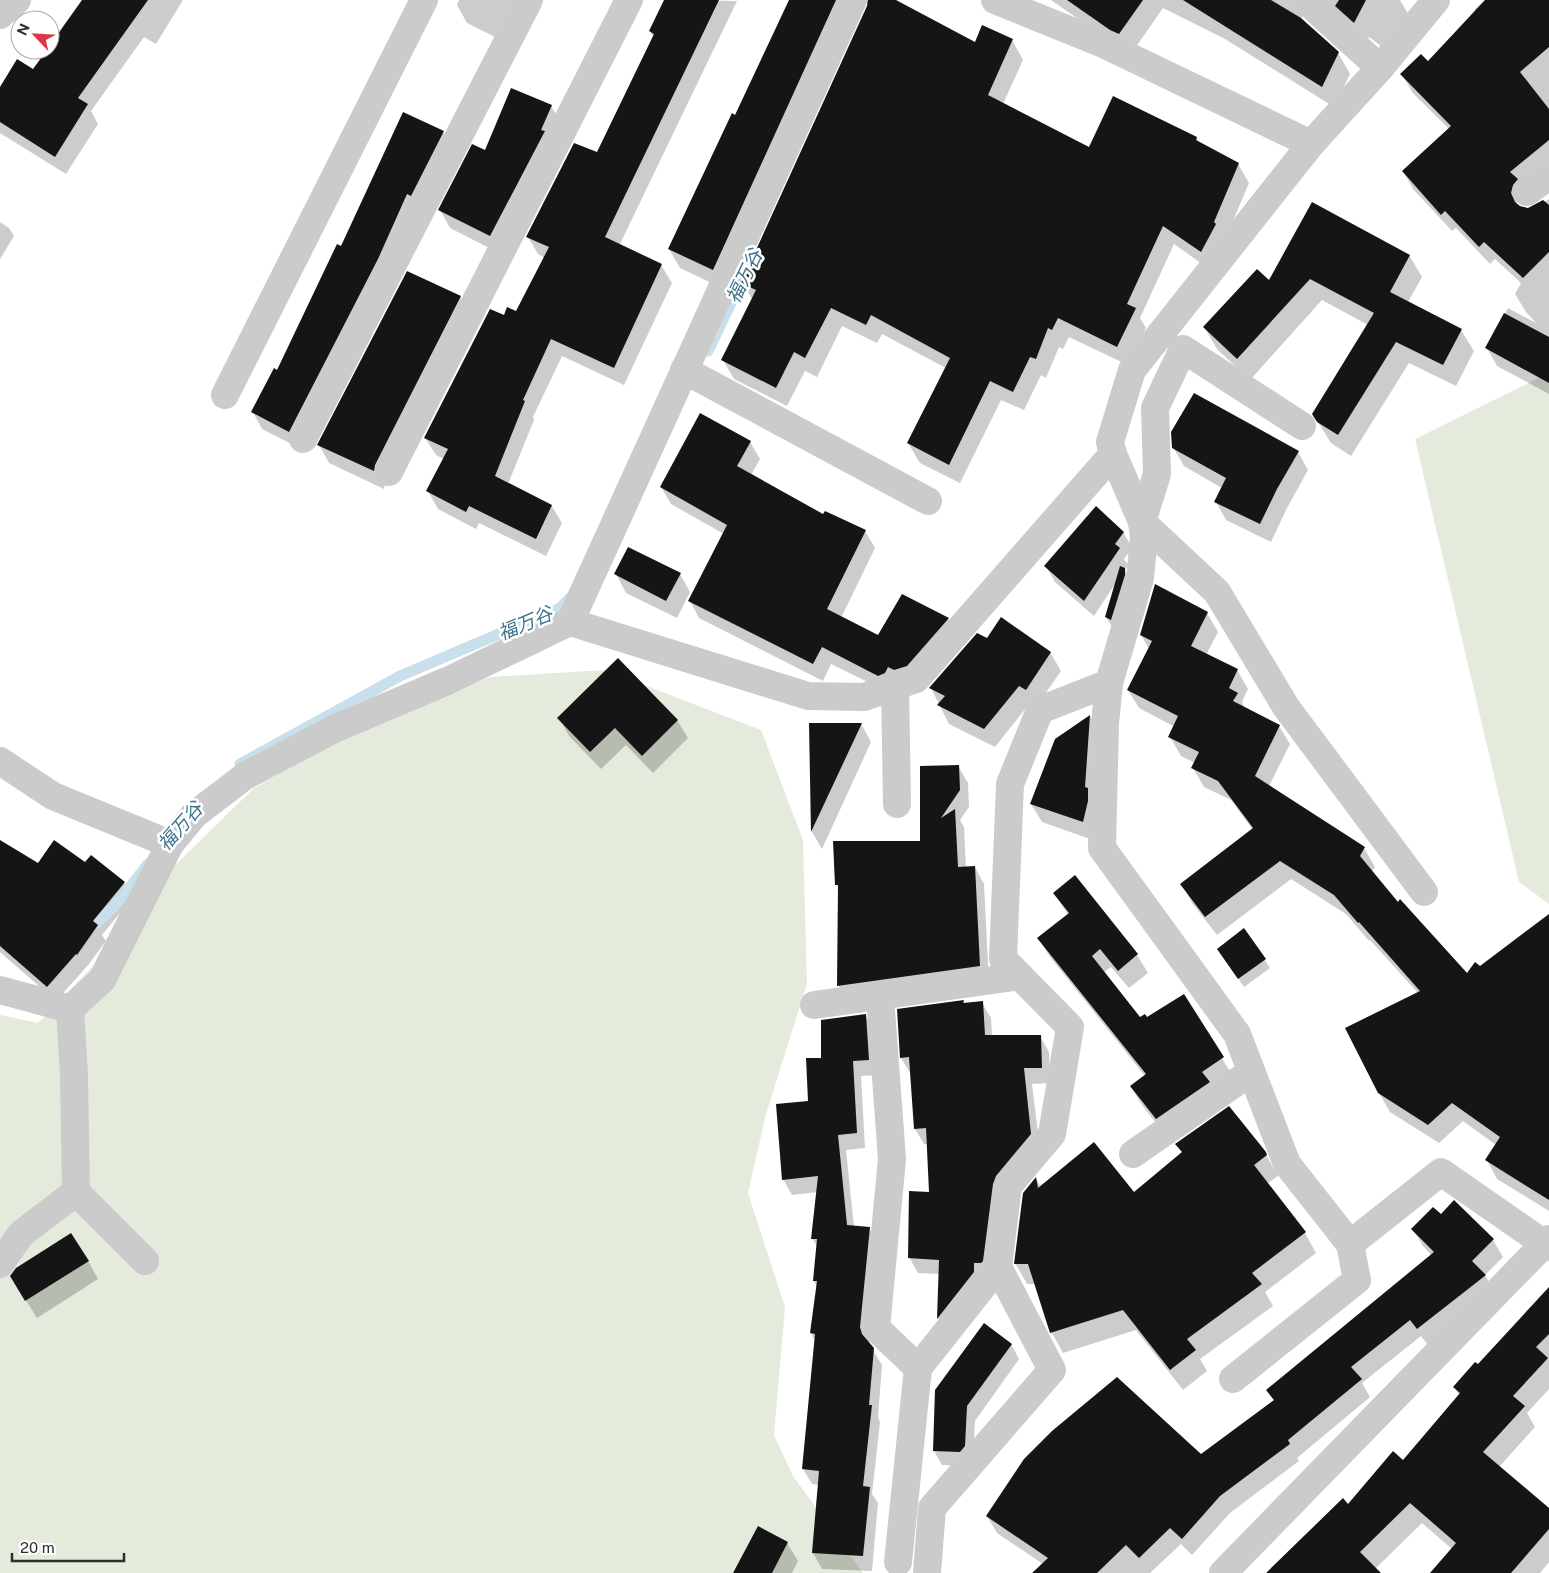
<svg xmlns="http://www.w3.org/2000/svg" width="1549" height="1573" font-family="'Public Sans','Noto Sans JP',sans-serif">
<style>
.green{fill:#e5ebdc}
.shadow{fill:#0003}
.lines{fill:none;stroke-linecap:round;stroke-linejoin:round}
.stream{stroke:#c9dfeb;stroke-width:11}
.building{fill:#151515}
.minor{stroke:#cbcbcb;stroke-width:28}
.labels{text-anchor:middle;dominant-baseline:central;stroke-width:5;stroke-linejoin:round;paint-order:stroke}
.water-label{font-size:19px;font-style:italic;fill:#3e738e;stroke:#fff}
</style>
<rect width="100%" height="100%" fill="#fff"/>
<!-- green -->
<g class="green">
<path d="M 1549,373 L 1549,904 L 1519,882 L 1415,439 Z"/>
<path d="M 605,670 L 761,730 L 803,840 L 807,984 L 766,1114 L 748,1193 L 785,1307 L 774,1435 L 793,1476 L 863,1573 L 0,1573 L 0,1015 L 38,1023 L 126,932 L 171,869 L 254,788 L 368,724 L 490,677 Z"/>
</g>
<!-- shadow -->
<g class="shadow">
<path d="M 84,0 L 183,0 L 156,44 L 144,37 L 91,111 L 98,124 L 66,174 L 0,133 L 0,89 L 33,71 L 48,50 L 50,50 L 50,47 Z"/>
<path d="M 459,0 L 525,0 L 505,42 L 467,23 L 457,5 Z"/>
<path d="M 666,0 L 737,1 L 619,246 L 661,265 L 672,283 L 624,385 L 562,356 L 533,417 L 534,420 L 508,484 L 551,505 L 562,523 L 546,556 L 479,523 L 476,529 L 438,509 L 428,491 L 444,459 L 436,455 L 425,438 L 504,317 L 517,313 L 545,258 L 538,254 L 528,237 L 598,154 L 654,38 L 650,31 Z"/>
<path d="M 791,0 L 890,0 L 975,44 L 1012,40 L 1023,60 L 1003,104 L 1089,149 L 1113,98 L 1197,138 L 1199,143 L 1238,164 L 1249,183 L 1212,271 L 1174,244 L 1140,318 L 1146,328 L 1128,365 L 1069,337 L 1063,349 L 1059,347 L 1046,378 L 1041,375 L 1024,410 L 1001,400 L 960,483 L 920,463 L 908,443 L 946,368 L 882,334 L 877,343 L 842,326 L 817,377 L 805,371 L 787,406 L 734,379 L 723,360 L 753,301 L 743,283 L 869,4 L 862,3 L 724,289 L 680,268 L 669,249 L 736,116 Z"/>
<path d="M 1051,0 L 1400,0 L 1410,17 L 1385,49 L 1369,37 L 1366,43 L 1305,10 L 1301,19 L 1338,53 L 1350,74 L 1334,107 L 1225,39 L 1163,8 L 1131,54 L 1123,50 Z"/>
<path d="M 1485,0 L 1549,0 L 1549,176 L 1504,213 L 1511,222 L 1549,199 L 1549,394 L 1497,366 L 1487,348 L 1508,308 L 1536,323 L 1526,312 L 1515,294 L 1521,283 L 1495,259 L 1490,264 L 1456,228 L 1452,231 L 1413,189 L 1403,171 L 1449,129 L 1412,92 L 1402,74 L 1428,63 L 1476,11 L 1475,9 Z"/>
<path d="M 551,106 L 562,124 L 501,254 L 450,228 L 440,210 L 485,152 Z"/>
<path d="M 443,132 L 453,149 L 299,448 L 262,429 L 253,412 L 277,372 L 342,247 Z"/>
<path d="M 0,222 L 9,228 L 14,236 L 0,259 Z"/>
<path d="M 1409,255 L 1422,277 L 1408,302 L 1461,330 L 1474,351 L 1456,386 L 1409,363 L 1351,456 L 1331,443 L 1313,414 L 1368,325 L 1322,300 L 1250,380 L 1217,349 L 1204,327 L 1269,282 Z"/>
<path d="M 460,297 L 471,315 L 385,484 L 384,489 L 329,463 L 319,445 Z"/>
<path d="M 750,442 L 760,459 L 751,475 L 824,516 L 865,531 L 875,548 L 841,618 L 879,637 L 948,619 L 957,636 L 888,692 L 831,664 L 823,681 L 699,618 L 690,601 L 724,534 L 671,504 L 661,487 Z"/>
<path d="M 1173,447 L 1298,452 L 1308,470 L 1287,508 L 1271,542 L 1226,520 L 1216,502 L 1222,488 L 1184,466 Z"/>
<path d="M 1123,532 L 1132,548 L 1124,559 L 1128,565 L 1125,570 L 1135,588 L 1117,635 L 1106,617 L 1115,584 L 1094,616 L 1055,582 L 1046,566 Z"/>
<path d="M 616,574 L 680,574 L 690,592 L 677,618 L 626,593 Z"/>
<path d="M 1207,613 L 1218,632 L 1206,655 L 1237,670 L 1248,689 L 1242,702 L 1245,709 L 1279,726 L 1290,744 L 1269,786 L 1364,848 L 1375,867 L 1372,872 L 1397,904 L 1467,975 L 1480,967 L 1549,915 L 1549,1211 L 1497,1179 L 1487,1160 L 1496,1145 L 1463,1121 L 1439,1143 L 1390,1112 L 1379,1093 L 1418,993 L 1370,940 L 1369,941 L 1346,914 L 1291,879 L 1217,935 L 1192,903 L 1182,884 L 1253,830 L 1231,800 L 1204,787 L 1193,768 L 1195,763 L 1181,756 L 1170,737 L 1175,727 L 1139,708 L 1128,690 L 1149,649 L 1141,635 Z"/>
<path d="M 987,640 L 1050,652 L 1061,671 L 1036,707 L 1030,703 L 995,747 L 949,724 L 931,688 Z"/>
<path d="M 1090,716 L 1100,734 L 1093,840 L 1042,822 L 1031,804 Z"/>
<path d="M 559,718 L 677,720 L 688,738 L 653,773 L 626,745 L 601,769 L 569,736 Z"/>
<path d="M 811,724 L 861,724 L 871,742 L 822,849 L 812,832 Z"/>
<path d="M 958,766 L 968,783 L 969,807 L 960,820 L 964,827 L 966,868 L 975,867 L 984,884 L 989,983 L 848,1002 L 839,986 L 839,889 L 837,885 L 921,843 Z"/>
<path d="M 0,841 L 38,864 L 85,864 L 124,883 L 132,898 L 102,935 L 106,941 L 89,964 L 56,1001 L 0,952 Z"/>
<path d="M 1075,877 L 1137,955 L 1148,973 L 1129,988 L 1111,967 L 1103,973 L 1140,1019 L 1147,1018 L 1183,996 L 1233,1076 L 1167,1137 L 1142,1105 L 1131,1087 L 1145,1076 L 1050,957 L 1039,939 L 1068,915 L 1055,894 Z"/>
<path d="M 1244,929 L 1270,968 L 1244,987 L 1224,958 Z"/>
<path d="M 964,1001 L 965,1004 L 982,1003 L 991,1018 L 992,1036 L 1040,1036 L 1049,1052 L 1050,1083 L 1032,1084 L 1040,1150 L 1005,1192 L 982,1288 L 947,1333 L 938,1318 L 940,1274 L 918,1273 L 909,1257 L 930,1193 L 928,1144 L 924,1144 L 915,1129 L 910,1073 L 901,1058 L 898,1010 Z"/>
<path d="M 865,1015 L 874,1030 L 877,1075 L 861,1076 L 865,1148 L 846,1150 L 854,1227 L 869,1228 L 878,1244 L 869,1344 L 882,1365 L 878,1417 L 880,1422 L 872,1494 L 878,1503 L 872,1571 L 822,1569 L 813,1553 L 819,1485 L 812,1484 L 803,1469 L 815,1341 L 811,1333 L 817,1287 L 814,1281 L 818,1248 L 812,1238 L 818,1192 L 792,1195 L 783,1179 L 822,1059 Z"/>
<path d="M 1177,1144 L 1265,1153 L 1278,1176 L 1267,1184 L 1305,1233 L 1316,1253 L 1265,1292 L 1273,1306 L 1200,1359 L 1207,1371 L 1183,1390 L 1136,1330 L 1063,1353 L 1052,1333 L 1036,1284 L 1027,1284 L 1015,1263 L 1036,1179 L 1041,1187 L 1134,1193 L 1183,1154 Z"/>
<path d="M 1457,1204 L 1493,1240 L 1503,1257 L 1485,1275 L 1494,1292 L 1428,1345 L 1421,1336 L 1362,1383 L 1370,1397 L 1297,1458 L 1299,1461 L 1230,1513 L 1192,1555 L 1181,1544 L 1150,1573 L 1034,1573 L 1043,1564 L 997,1533 L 987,1516 L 1201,1456 L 1274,1401 L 1267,1390 L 1432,1256 L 1423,1246 L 1413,1229 L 1441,1216 Z"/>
<path d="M 88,1261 L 98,1279 L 37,1318 L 22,1294 Z"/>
<path d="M 1549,1291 L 1549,1389 L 1527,1413 L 1535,1427 L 1499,1467 L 1549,1510 L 1549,1562 L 1540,1573 L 1432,1573 L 1452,1549 L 1422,1523 L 1375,1569 L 1379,1573 L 1268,1573 L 1403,1462 L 1460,1396 L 1454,1387 L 1478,1366 Z"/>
<path d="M 1011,1344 L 1019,1359 L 975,1421 L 973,1461 L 968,1466 L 942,1465 L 934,1451 Z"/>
<path d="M 787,1543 L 798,1561 L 792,1573 L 735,1573 Z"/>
</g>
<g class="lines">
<!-- stream -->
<g class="stream">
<path d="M 708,351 L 754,255"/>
<path d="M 240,764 L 400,676 L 560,608 L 572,596"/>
<path d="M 83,931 C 108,920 131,885 148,864"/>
</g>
</g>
<!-- building -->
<g class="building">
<path d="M 82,0 L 148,0 L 78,98 L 88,104 L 55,157 L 0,122 L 0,87 L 17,59 L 33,69 L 47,50 L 50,50 L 50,45 Z"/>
<path d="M 664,0 L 719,0 L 605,237 L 662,264 L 614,368 L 551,339 L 523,400 L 525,401 L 495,476 L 552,505 L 536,539 L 469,506 L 466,512 L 426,491 L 448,449 L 424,438 L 490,309 L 504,315 L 507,307 L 516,311 L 549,247 L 526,237 L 574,143 L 597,152 L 654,34 L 649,31 Z"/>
<path d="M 789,0 L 836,0 L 713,270 L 668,249 L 732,113 L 735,115 Z"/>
<path d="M 868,0 L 896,0 L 975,42 L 982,25 L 1013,39 L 988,95 L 1089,147 L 1113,96 L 1197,137 L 1196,140 L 1239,163 L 1214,222 L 1216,224 L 1201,252 L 1163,226 L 1127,304 L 1136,308 L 1117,347 L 1058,318 L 1052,330 L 1048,328 L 1036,359 L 1030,357 L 1013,392 L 990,381 L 949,465 L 907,443 L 950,358 L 871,315 L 866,325 L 831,308 L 805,358 L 794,352 L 776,388 L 721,360 L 756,290 L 741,283 L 867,6 Z"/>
<path d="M 1067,0 L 1143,0 L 1119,34 L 1110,30 Z"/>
<path d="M 1183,0 L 1271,0 L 1301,18 L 1339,52 L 1322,87 Z"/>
<path d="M 1339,0 L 1366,0 L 1354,23 L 1335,6 Z"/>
<path d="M 1485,0 L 1549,0 L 1549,47 L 1520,72 L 1549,109 L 1549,140 L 1510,172 L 1518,179 L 1513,185 L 1511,193 L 1515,202 L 1520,206 L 1528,208 L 1543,200 L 1549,205 L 1549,252 L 1523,278 L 1484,242 L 1479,247 L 1445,211 L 1441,215 L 1402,171 L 1451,126 L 1400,74 L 1421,54 L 1428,61 Z"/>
<path d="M 511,88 L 552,105 L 541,130 L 545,131 L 490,236 L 438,210 L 472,144 L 485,150 Z"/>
<path d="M 403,112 L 444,131 L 411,196 L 407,194 L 378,259 L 289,432 L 251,412 L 274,368 L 277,370 L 337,244 L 341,246 Z"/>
<path d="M 1312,202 L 1410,255 L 1390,292 L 1462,329 L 1443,365 L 1396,342 L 1338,435 L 1317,422 L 1312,414 L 1374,313 L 1310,279 L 1237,359 L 1203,327 L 1257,269 L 1269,280 Z"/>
<path d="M 407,271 L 461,296 L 375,465 L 374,471 L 317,445 Z"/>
<path d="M 1504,313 L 1549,337 L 1549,383 L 1485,348 Z"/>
<path d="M 1194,393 L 1299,451 L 1277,489 L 1260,524 L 1214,502 L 1226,478 L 1172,448 L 1171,432 Z"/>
<path d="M 700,413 L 751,441 L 737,466 L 823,514 L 825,511 L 866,530 L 827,609 L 878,635 L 902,594 L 949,618 L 907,666 L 894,670 L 888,667 L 885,673 L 878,676 L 822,647 L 813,664 L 688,601 L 727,525 L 660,487 Z"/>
<path d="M 1096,506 L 1124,532 L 1115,544 L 1120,548 L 1084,601 L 1044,566 Z"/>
<path d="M 628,547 L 681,573 L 666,601 L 614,574 Z"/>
<path d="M 1120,566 L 1125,568 L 1125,575 L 1111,620 L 1105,617 Z"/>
<path d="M 1155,584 L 1208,612 L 1191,646 L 1238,669 L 1229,688 L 1238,693 L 1233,701 L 1280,725 L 1255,776 L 1365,847 L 1360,856 L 1398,902 L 1400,899 L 1467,973 L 1475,962 L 1480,966 L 1549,914 L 1549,1200 L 1485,1160 L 1500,1137 L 1452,1103 L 1428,1125 L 1378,1093 L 1345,1028 L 1420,991 L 1359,922 L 1358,923 L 1334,895 L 1280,861 L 1205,917 L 1180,884 L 1253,828 L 1218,781 L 1191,768 L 1199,752 L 1168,737 L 1178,716 L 1127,690 L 1152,641 L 1140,635 Z"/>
<path d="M 1001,617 L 1051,652 L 1026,690 L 1019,686 L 984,729 L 937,705 L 945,696 L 929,688 L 977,633 L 987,638 Z"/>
<path d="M 618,658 L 678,720 L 642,756 L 615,728 L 590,752 L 557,718 Z"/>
<path d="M 1090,715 L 1085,787 L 1088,788 L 1088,801 L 1083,822 L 1030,804 L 1055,739 Z"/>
<path d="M 809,723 L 862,723 L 811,832 Z"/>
<path d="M 959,765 L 960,790 L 941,818 L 955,809 L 958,867 L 975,866 L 980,966 L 837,986 L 838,885 L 835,885 L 833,841 L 920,841 L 920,766 Z"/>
<path d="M 0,840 L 38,863 L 54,840 L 85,862 L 91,855 L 125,882 L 93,921 L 98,925 L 77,955 L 76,954 L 47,987 L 0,946 Z"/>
<path d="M 1075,875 L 1138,954 L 1118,971 L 1100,949 L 1092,956 L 1140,1017 L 1145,1014 L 1147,1017 L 1184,994 L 1224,1057 L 1202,1072 L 1210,1082 L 1156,1119 L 1130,1086 L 1146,1074 L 1037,938 L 1069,913 L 1053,893 Z"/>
<path d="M 1244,928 L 1266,959 L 1238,979 L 1217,949 Z"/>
<path d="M 964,1000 L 963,1003 L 983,1001 L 985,1035 L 1041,1035 L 1042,1068 L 1024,1068 L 1031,1134 L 996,1176 L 993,1184 L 983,1261 L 981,1263 L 974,1263 L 974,1272 L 937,1319 L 939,1260 L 908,1258 L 909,1191 L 929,1192 L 926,1128 L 914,1129 L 909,1057 L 900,1058 L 897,1009 Z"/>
<path d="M 866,1014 L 869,1060 L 853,1061 L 857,1133 L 838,1135 L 847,1225 L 870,1227 L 860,1327 L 862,1334 L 874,1348 L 869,1405 L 872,1405 L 863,1486 L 870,1487 L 863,1556 L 812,1553 L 819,1471 L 802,1469 L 815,1334 L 810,1333 L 817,1281 L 813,1281 L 817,1239 L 811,1239 L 818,1176 L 782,1180 L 776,1104 L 808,1101 L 806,1058 L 821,1058 L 821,1020 Z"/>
<path d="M 1229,1106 L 1266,1152 L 1267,1155 L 1254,1165 L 1306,1232 L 1252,1273 L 1262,1284 L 1187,1339 L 1196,1350 L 1170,1370 L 1123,1310 L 1050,1333 L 1028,1264 L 1014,1264 L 1023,1193 L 1036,1177 L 1038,1188 L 1094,1142 L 1134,1192 L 1182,1152 L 1175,1144 Z"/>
<path d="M 1454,1200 L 1494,1239 L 1472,1261 L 1486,1275 L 1417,1329 L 1410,1320 L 1351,1367 L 1362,1379 L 1288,1440 L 1290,1444 L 1220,1496 L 1182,1539 L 1170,1528 L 1139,1558 L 1126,1545 L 1097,1573 L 1032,1573 L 1048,1558 L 986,1516 L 1024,1459 L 1052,1431 L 1117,1377 L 1201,1454 L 1274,1400 L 1266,1390 L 1434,1252 L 1411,1229 L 1433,1207 L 1441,1214 Z"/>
<path d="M 71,1233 L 89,1261 L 25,1301 L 10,1276 L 16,1268 Z"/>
<path d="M 1549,1287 L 1549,1334 L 1536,1347 L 1548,1358 L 1513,1396 L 1525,1406 L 1483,1452 L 1549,1508 L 1549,1529 L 1511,1573 L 1430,1573 L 1456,1543 L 1410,1503 L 1360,1552 L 1381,1573 L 1266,1573 L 1343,1498 L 1348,1504 L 1393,1451 L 1403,1460 L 1460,1393 L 1453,1387 L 1475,1362 L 1478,1364 Z"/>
<path d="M 984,1323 L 1012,1344 L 967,1406 L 965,1446 L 960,1452 L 933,1451 L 935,1390 Z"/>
<path d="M 758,1526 L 788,1542 L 772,1573 L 733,1573 Z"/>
</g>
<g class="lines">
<!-- minor -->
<g class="minor">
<path d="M 995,0 L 1101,43 L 1311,144 L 1380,68 L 1436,0"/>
<path d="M 1305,0 L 1380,68"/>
<path d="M 0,15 L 17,0"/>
<path d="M 1311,144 L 1132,370 L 1110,442 L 1113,454 L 1142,522 L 1144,537 L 1140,578 L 1109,683 L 1105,723 L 1102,848 L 1237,1034 L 1287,1164 L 1350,1244 L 1441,1172 L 1549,1247"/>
<path d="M 1527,192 L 1549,176"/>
<path d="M 684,370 L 928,501"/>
<path d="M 225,395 L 424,0"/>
<path d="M 1302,426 L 1183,349 L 1155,408 L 1157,474 L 1142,522 L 1217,592 L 1286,707 L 1424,892"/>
<path d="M 303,439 L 529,0"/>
<path d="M 389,472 L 629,0"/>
<path d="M 570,622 L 808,696 L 864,697 L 916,679 L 1113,454"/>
<path d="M 895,687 L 897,804"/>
<path d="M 0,761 L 53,796 L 170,844"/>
<path d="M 0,990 L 70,1009"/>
<path d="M 880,996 L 892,1159 L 876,1328 L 918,1368 L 898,1562"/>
<path d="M 814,1005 L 1020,976"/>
<path d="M 70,1009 L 102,980 L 170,844 L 194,815 L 245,776 L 334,729 L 447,681 L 570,622 L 853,0"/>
<path d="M 1133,1154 L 1251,1072"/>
<path d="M 76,1192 L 145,1261"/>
<path d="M 0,1264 L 21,1234 L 76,1192 L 74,1075 L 70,1009"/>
<path d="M 918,1368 L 998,1267"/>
<path d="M 1233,1379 L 1357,1280 L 1350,1244"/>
<path d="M 927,1573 L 932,1508 L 1052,1370 L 998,1267 L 1008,1186 L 1052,1134 L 1070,1027 L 1003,959 L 1010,784 L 1040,710 L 1109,683"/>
<path d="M 1223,1573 L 1549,1239"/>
</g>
</g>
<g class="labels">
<!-- water labels -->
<g class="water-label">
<text transform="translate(744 276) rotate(-64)">福万谷</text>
<text transform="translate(525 623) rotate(-23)">福万谷</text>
<text transform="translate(180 826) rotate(-49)">福万谷</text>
</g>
</g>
<!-- north arrow -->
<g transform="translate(35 35) rotate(295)"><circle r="24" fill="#ffffff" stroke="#ababab"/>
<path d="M0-4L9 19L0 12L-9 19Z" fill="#e13449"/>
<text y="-8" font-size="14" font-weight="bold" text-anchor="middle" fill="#2e2e2e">N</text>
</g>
<!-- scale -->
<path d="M12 1553v8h112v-8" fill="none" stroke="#2e2e2e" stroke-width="2.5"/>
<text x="20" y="1553" font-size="15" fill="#2e2e2e" stroke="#ffffff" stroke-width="4" paint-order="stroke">20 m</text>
</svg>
